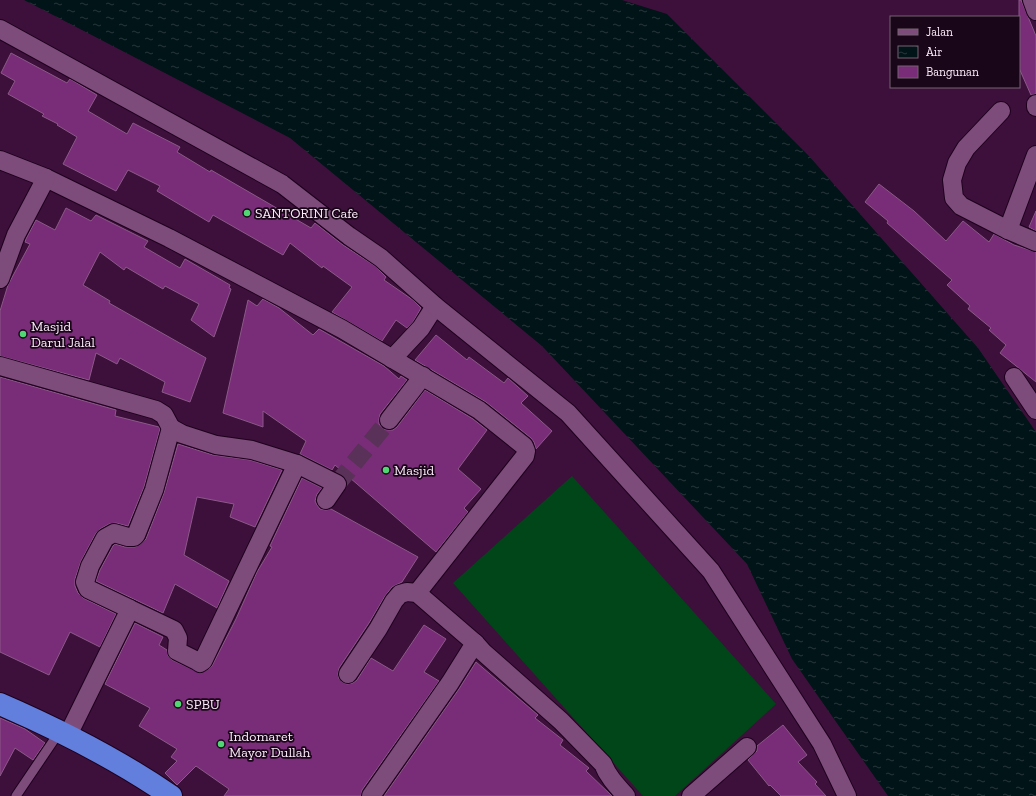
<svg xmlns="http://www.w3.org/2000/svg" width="1036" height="796" font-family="'Zilla Slab',serif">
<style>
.pitch{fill:#004618}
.water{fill:url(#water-ripples)}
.building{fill:#792c77;stroke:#8b5988}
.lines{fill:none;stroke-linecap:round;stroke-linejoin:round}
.street-tunnel{stroke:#5a3158;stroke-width:18;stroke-dasharray:18 9;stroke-linecap:butt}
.lane-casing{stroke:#1e001e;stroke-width:11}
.street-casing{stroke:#1e001e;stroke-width:20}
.highway-casing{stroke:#1e001e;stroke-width:24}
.lane{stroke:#7d4c7a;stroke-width:9}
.street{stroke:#7d4c7a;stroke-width:18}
.highway{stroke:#627fdd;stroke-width:22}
.poi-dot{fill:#51d674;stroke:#190618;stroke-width:1.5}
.labels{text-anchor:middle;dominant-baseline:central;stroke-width:3.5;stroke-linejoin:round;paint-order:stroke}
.poi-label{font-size:14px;fill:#fdecfb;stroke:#190618;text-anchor:start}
</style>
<defs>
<pattern id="water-ripples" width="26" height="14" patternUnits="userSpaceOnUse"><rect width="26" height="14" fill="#011417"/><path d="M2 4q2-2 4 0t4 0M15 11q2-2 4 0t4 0" fill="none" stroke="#27363a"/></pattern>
</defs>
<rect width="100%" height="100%" fill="#3d103b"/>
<!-- pitch -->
<path class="pitch" d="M 572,476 L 776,704 L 675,796 L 643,796 L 453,583 Z"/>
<!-- water -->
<path class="water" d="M 24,0 L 622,0 L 667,14 L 809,156 L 978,348 L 1036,432 L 1036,796 L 888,796 L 792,659 L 747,564 L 542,346 L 290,138 Z"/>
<!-- building -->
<g class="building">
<path d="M 1019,0 L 1021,0 L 1036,36 L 1036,94 L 1031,95 L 1019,68 Z"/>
<path d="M 11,53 L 67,83 L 70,79 L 97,95 L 88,111 L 127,134 L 133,123 L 180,147 L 177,152 L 210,172 L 211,170 L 311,228 L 315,223 L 343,245 L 375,266 L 386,277 L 384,280 L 413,300 L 421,308 L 413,322 L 407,328 L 396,320 L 382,341 L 332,312 L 352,287 L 323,266 L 322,268 L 290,243 L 283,255 L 213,215 L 209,222 L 157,191 L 160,186 L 128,170 L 116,191 L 63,164 L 77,137 L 57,125 L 58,124 L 42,116 L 44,114 L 8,94 L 15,81 L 1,73 Z"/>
<path d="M 879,184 L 914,211 L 946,241 L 963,221 L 989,242 L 994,234 L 1014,245 L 1036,252 L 1036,382 L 1000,353 L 1006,345 L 989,330 L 991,328 L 968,309 L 970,306 L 947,285 L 952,280 L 887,223 L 888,221 L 865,202 Z"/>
<path d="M 66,208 L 91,221 L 96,215 L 148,241 L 144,247 L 180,268 L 185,259 L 230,285 L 229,288 L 231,289 L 214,337 L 191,320 L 199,304 L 165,286 L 163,289 L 126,267 L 124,270 L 100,252 L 83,285 L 110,301 L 109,303 L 206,358 L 190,402 L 162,392 L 165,382 L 120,358 L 117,364 L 96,353 L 89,380 L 0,356 L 0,311 L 8,285 L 30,244 L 25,242 L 26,239 L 36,220 L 55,230 Z"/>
<path d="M 1036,211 L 1036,231 L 1029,227 Z"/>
<path d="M 263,299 L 279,308 L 313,335 L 319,329 L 384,366 L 399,379 L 401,376 L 407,380 L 380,414 L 379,419 L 379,424 L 383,429 L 388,430 L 393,430 L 397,427 L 425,390 L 473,419 L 487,430 L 458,469 L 481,489 L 464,508 L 468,512 L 436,552 L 335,465 L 332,470 L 300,454 L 306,441 L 263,411 L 263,427 L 223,413 L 248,300 L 257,306 Z"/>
<path d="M 436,335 L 467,360 L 469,357 L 504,383 L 508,378 L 528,396 L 521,403 L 552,431 L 536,449 L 534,442 L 531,438 L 486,402 L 415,360 Z"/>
<path d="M 0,377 L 116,410 L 115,416 L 159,427 L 160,429 L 144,487 L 128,526 L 116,523 L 109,524 L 100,529 L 96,533 L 81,561 L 75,579 L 75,586 L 78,593 L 83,598 L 116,614 L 100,647 L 70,632 L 49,675 L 0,652 Z"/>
<path d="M 178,444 L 213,455 L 250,460 L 282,470 L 255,527 L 230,517 L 234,504 L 197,497 L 184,555 L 229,581 L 217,608 L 175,584 L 163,613 L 96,581 L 100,570 L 113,546 L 115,544 L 125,547 L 135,547 L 141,544 L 146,539 L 164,493 Z"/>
<path d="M 302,478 L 322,488 L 317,494 L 315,501 L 317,505 L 320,509 L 326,510 L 331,509 L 418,557 L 402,582 L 392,587 L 385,596 L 369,623 L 339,668 L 338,674 L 339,679 L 342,682 L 347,684 L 353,683 L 357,680 L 371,658 L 393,671 L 424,625 L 446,639 L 424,672 L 439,681 L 362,790 L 361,796 L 224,796 L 229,789 L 196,766 L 177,785 L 165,773 L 177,761 L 171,757 L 177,749 L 139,726 L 150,708 L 105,684 L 135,623 L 163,637 L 159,645 L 167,650 L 168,656 L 172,660 L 200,673 L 209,669 L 212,666 L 236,619 L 257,572 L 272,547 L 270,546 Z"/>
<path d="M 476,662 L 538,715 L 535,718 L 563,740 L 560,745 L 589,768 L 586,771 L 612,796 L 384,796 L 459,689 Z"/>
<path d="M 0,718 L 25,729 L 45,743 L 33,760 L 15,748 L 0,776 Z"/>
<path d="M 783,725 L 807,755 L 798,762 L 817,782 L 815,784 L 826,796 L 781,796 L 770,785 L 769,786 L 748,760 L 757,751 L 757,746 Z"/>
</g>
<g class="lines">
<!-- street-tunnel -->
<path class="street-tunnel" d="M 337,484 L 389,420"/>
<!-- lane casing -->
<g class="lane-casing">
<path id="lane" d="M 16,796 L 60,731"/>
</g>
<!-- street casing -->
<g class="street-casing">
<g id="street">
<path d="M 1032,0 L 1036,11"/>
<path d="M 0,29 L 282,184 L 349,236 L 381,258 L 435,306 L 421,328 L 392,359"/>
<path d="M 1036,104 L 1036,107"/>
<path d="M 1001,111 L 966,148 L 957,163 L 952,180 L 954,198 L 961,206 L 1008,230 L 1036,242"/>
<path d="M 0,160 L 46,178 L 169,238 L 342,329 L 479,410 L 524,446 L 526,451 L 525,456 L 417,593"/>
<path d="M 1008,230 L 1036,155"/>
<path d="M 0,279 L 16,235 L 46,178"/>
<path d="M 435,306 L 568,413 L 711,571 L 822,744 L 847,796"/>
<path d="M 0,366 L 156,410 L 164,415 L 171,428"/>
<path d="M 1014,377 L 1036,410"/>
<path d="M 389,420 L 423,376"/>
<path d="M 130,609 L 174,630 L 178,638 L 177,651 L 197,661 L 200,663 L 203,661 L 297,464"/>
<path d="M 348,674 L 378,629 L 394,601 L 400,594 L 407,592 L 417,593 L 475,643 L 483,652 L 561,721 L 603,764 C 608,777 617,786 626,796"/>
<path d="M 68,735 L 130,609 L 88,589 L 85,582 L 90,566 L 105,538 L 114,533 L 128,537 L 134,537 L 136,535 L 154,490 L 171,428 L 182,434 L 216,445 L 252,450 L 297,464 L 337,484 L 326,500"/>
<path d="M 371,796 L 450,683 L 475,643"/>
<path d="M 691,796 L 747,747"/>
</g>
</g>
<!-- highway casing -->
<g class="highway-casing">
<path id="highway" d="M 0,704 C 60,730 117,759 171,796"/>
</g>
<!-- lane -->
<use href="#lane" class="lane"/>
<!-- street -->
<use href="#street" class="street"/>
<!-- highway -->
<use href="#highway" class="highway"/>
</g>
<!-- markers -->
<g class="poi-dot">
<circle cx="247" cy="213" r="4"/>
<circle cx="23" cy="334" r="4"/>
<circle cx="386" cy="470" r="4"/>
<circle cx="178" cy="704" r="4"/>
<circle cx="221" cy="744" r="4"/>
</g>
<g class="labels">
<!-- poi labels -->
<g class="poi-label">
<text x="255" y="213">SANTORINI Cafe</text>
<text x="31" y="326">Masjid<tspan x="31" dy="16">Darul Jalal</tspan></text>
<text x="394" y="470">Masjid</text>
<text x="186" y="704">SPBU</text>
<text x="229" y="736">Indomaret<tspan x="229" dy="16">Mayor Dullah</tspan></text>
</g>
</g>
<!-- legend -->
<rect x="890" y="16" width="130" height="72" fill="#190618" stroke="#746273"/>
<rect x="898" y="29" width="20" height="6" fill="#7d4c7a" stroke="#746273"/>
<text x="926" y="36" font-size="12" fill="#fdecfb">Jalan</text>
<rect x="898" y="46" width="20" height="12" fill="url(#water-ripples)" stroke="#746273"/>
<text x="926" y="56" font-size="12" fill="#fdecfb">Air</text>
<rect x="898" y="66" width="20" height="12" fill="#792c77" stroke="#746273"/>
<text x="926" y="76" font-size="12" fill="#fdecfb">Bangunan</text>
</svg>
